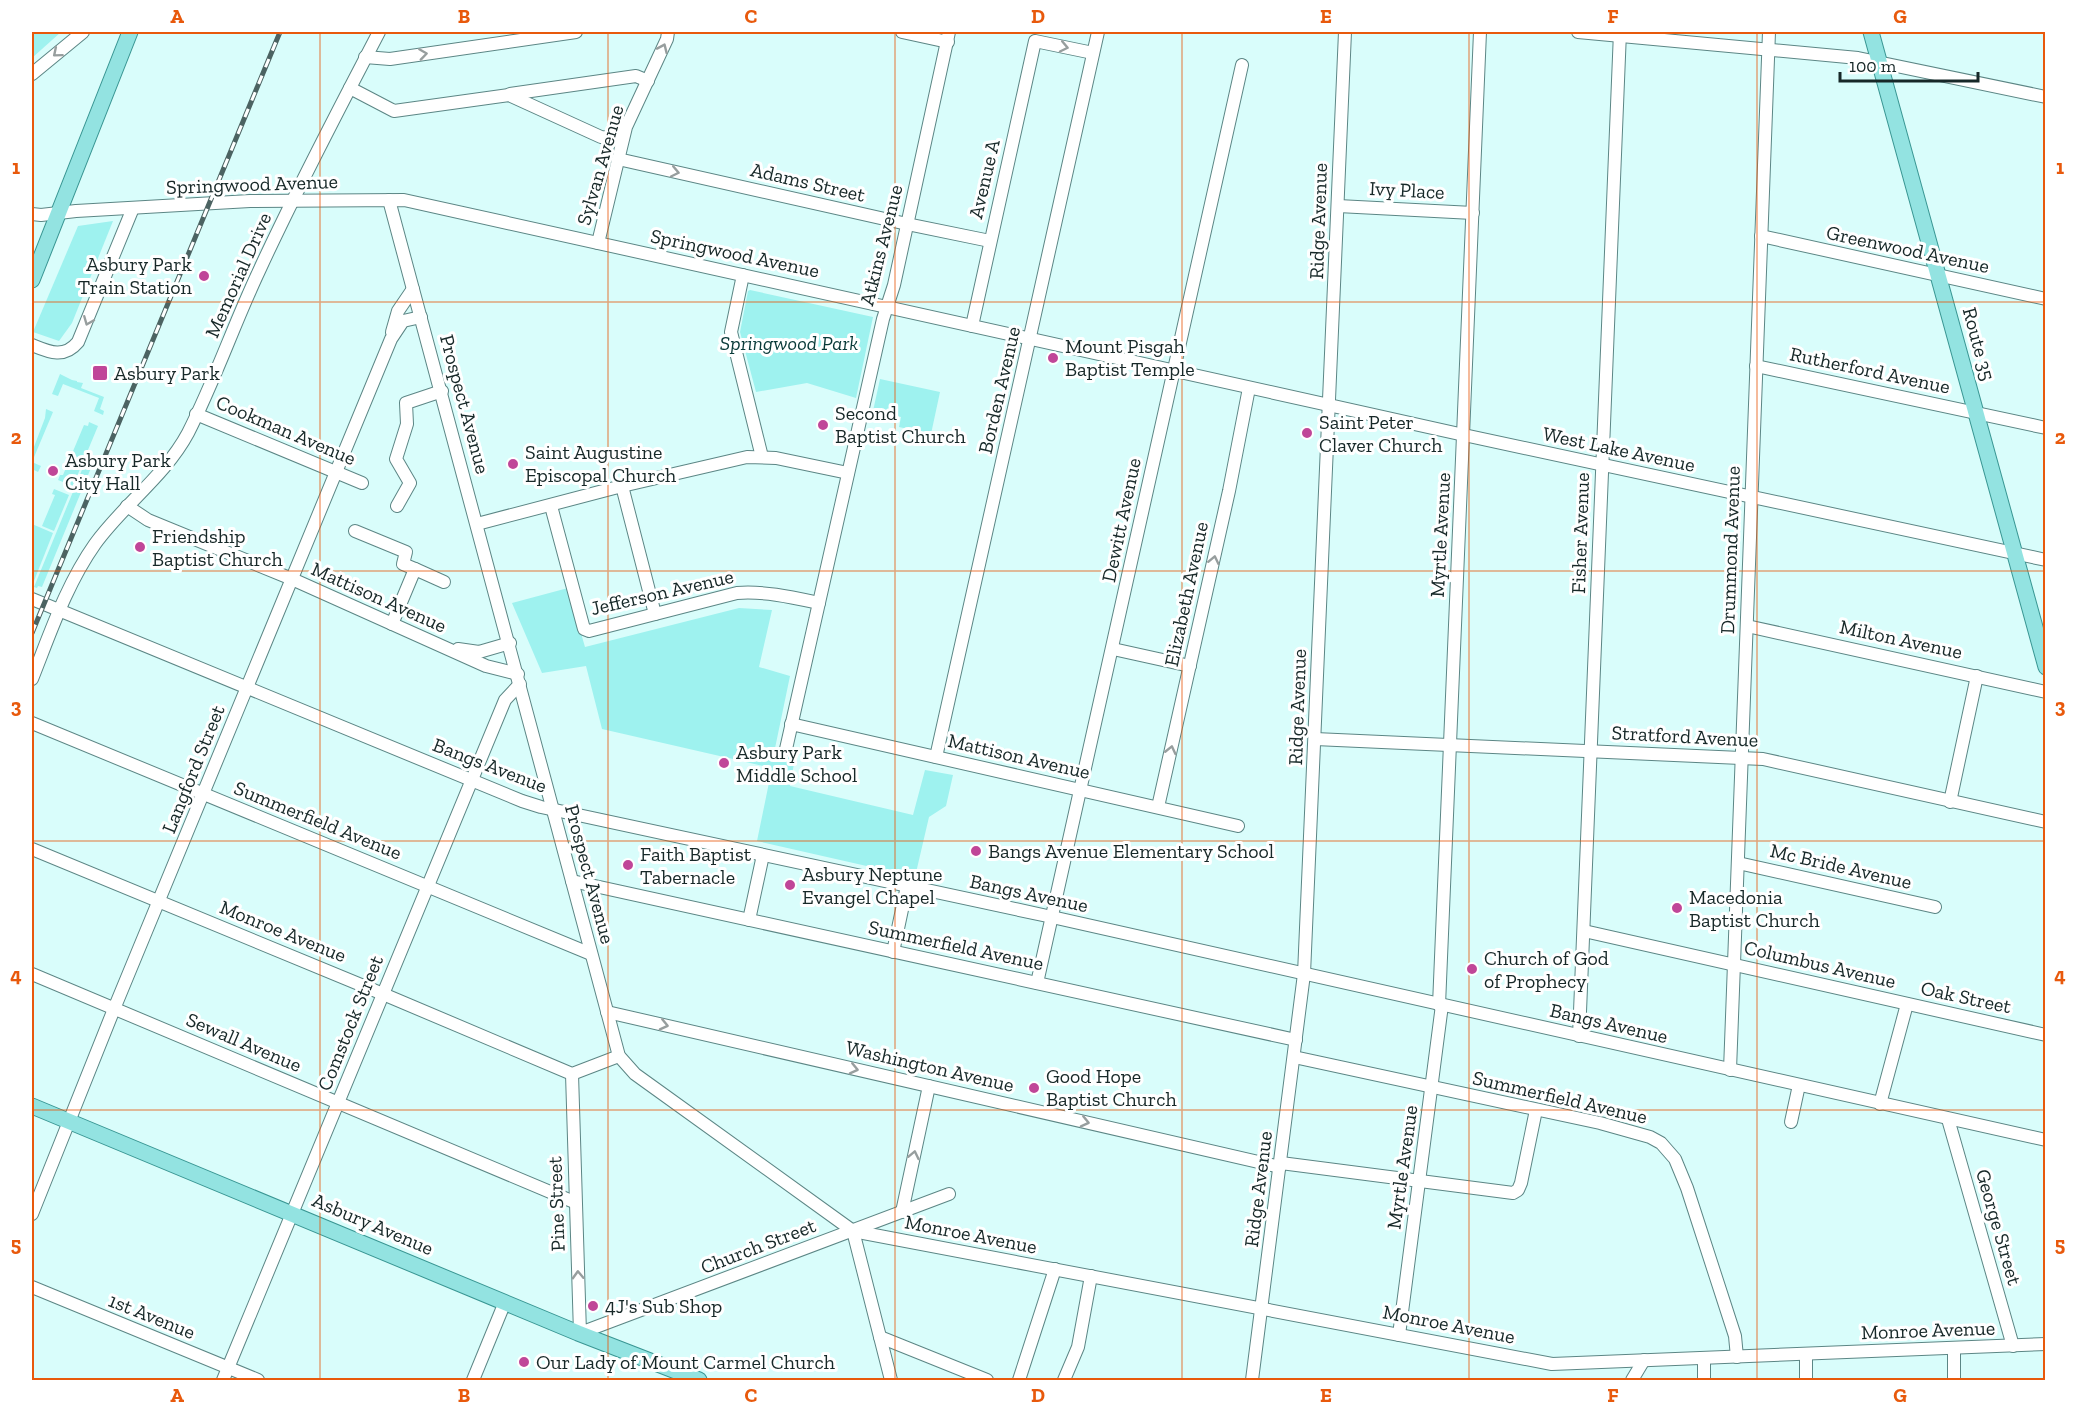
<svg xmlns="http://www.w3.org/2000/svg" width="2077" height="1412" font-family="'Zilla Slab',serif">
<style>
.green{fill:#9ef2ef}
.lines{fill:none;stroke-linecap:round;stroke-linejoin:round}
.minor-casing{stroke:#5c8685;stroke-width:14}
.major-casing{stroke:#399693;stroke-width:17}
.minor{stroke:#fff;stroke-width:12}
.major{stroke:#93e3e1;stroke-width:15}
.rail-casing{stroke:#4c6362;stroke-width:5}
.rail{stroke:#fff;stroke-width:3;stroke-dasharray:9;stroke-linecap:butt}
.oneway{stroke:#979e9e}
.grid{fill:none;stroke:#e8590c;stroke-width:1.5;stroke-opacity:0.55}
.poi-dot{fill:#c04698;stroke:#fff;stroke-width:2}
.labels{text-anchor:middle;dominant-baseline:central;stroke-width:6;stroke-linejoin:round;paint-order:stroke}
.street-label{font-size:20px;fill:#172828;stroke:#fff}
.poi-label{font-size:20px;fill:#172828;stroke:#fff;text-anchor:start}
.park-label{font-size:20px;font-style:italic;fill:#083938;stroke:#fff}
.neatline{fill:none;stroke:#e8590c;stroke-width:2}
.grid-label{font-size:20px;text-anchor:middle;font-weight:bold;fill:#e8590c}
</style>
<rect width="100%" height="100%" fill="#d9fdfb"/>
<!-- green -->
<g class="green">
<path d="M 32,32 L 61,32 L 32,58 Z"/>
<path d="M 113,221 L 72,323 L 59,341 L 33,332 L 78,226 Z"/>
<path d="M 750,290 L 873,317 L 856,398 L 807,383 L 756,392 L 740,332 L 748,291 Z"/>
<path d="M 60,374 L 72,380 L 77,381 L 77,382 L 83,383 L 81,388 L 104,397 L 100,409 L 104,411 L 103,415 L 94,411 L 99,398 L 63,384 L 58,396 L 52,394 Z"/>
<path d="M 880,379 L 940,392 L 931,434 L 899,427 L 901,417 L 873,411 Z"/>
<path d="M 46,409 L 53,412 L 32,462 L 41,466 L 38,472 L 32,469 L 32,452 L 45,418 Z"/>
<path d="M 89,422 L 98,426 L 73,486 L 58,480 L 60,475 L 63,475 L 84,425 L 88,426 Z"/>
<path d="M 86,460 L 93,463 L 42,587 L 38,586 L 37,588 L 34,587 Z"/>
<path d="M 54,489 L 69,495 L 54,531 L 42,526 L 55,495 L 52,494 Z"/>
<path d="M 32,524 L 53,533 L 32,586 Z"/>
<path d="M 568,588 L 585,647 L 739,608 L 772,610 L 759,667 L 790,676 L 774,753 L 795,758 L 790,786 L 913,815 L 925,770 L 953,775 L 946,806 L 929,817 L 915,877 L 757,841 L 772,768 L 602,729 L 586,666 L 542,673 L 512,603 Z"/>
</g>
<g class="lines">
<!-- minor casing -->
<g class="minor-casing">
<g id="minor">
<path d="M 902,32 L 948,42"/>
<path d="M 1578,32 L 1858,58 L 2046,97"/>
<path d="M 365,57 L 390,59 L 576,32"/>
<path d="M 32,74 L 83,32"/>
<path d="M 350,88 L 394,111 L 509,95 L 601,137 L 622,140"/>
<path d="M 510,94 L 636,76 L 648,81"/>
<path d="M 618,159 L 907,224 L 990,241"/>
<path d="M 389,200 L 619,1056 L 635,1074 L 853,1231 L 891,1380"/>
<path d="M 1338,206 L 1473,213"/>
<path d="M 32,214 L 41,215 L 76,211 L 250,201 L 404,200 L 1464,435 L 2046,560"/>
<path d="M 1761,236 L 2046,299"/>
<path d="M 598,243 L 626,127 L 667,39 L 668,32"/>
<path d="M 743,275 L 731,332 L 762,457"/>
<path d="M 972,326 L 1035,41 L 1093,53"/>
<path d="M 392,332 L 398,311 L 413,289"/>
<path d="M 32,345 C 49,352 64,359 78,342 L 133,208"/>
<path d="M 1756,366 L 2046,428"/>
<path d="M 196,414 L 362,483"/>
<path d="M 622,486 L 655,614"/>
<path d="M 127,506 L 148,520 L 292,579 L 486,666 L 518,674"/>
<path d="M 397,506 L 410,483 L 396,459 L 407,424 L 406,403 L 442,391"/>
<path d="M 551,506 L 584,629 L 589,631 L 737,593 C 765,591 791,597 819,603"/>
<path d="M 477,524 L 622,486 L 747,457 L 776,458 L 848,473"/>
<path d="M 355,531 L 406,552 L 403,564 L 415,569"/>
<path d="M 32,599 L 522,801 L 541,807 L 1052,917 L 2046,1140"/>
<path d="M 392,624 L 415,569 L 444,582"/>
<path d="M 1747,626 L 2046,692"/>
<path d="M 458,649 L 479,652 L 510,643"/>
<path d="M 1113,649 L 1190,666"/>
<path d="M 32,679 C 50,634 66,585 95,544 C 123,505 165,476 188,433 C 215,380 234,324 259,271 C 296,190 338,111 379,32"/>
<path d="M 32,723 L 591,954"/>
<path d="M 791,724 L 1238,826"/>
<path d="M 1315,739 L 1763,759 L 2046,822"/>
<path d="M 786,749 L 883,319 L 894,285 L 949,32"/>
<path d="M 936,757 L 1098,32"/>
<path d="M 1950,802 L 1977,676"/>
<path d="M 1158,807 L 1229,491 L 1249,388"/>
<path d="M 32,849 L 383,994 L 572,1074 L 619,1056"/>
<path d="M 1738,863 L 1935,907"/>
<path d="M 572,881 L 1296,1040"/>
<path d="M 749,920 L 763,855"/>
<path d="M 1584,931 L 2046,1035"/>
<path d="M 893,952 L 907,886"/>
<path d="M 32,974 L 574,1202"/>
<path d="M 1037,983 L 1242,65"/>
<path d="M 1439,1005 L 1480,32"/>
<path d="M 607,1012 L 1280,1167"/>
<path d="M 1579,1036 L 1620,32"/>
<path d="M 1294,1057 L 1600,1123 L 1650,1137 L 1661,1143 L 1675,1159 L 1687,1188 L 1735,1336 L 1737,1357"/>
<path d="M 1730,1070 L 1769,32"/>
<path d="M 572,1074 L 580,1333 L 949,1194"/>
<path d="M 1880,1104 L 1907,1004"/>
<path d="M 1948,1119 L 2013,1346"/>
<path d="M 1791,1122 L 1799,1085"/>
<path d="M 1281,1163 L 1513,1193 L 1518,1190 L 1521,1183 L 1536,1110"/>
<path d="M 902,1212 L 929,1086"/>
<path d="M 32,1214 L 114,1009 L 391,339 L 403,321 L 421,317"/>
<path d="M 853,1231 L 1552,1364 L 2046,1344"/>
<path d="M 32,1287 L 258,1380"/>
<path d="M 1399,1335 L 1442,1005"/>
<path d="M 880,1337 L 987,1380"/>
<path d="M 1954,1348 L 1954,1380"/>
<path d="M 1806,1354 L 1806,1380"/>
<path d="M 1704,1358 L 1704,1380"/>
<path d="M 223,1380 L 505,700 L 520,684"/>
<path d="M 473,1380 L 505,1302"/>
<path d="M 1019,1380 L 1055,1269"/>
<path d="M 1064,1380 L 1078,1347 L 1091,1276"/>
<path d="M 1252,1380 L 1304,974 L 1345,32"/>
<path d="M 1632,1380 L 1644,1360"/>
</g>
</g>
<!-- major casing -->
<g class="major-casing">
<g id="major">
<path d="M 1871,32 L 2046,667"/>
<path d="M 32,280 L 130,32"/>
<path d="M 32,1106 L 578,1333 L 699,1380"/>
</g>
</g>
<!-- minor -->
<use href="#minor" class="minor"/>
<!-- major -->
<use href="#major" class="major"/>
<!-- rail casing -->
<g class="rail-casing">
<path id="rail" d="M 32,633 L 280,32"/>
</g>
<!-- rail -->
<use href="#rail" class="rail"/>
</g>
<!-- one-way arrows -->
<defs><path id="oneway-chevron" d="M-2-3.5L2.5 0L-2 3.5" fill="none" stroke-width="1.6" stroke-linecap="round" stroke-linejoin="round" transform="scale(1.5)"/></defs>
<g class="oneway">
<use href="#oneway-chevron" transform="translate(1064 47) rotate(12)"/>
<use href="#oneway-chevron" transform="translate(663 48) rotate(-66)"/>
<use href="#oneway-chevron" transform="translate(57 53) rotate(140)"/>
<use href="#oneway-chevron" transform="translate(423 54) rotate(-8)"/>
<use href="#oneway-chevron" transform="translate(675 172) rotate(12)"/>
<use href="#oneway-chevron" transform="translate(88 321) rotate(112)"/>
<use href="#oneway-chevron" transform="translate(1214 560) rotate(-78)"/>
<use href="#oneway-chevron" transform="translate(1171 750) rotate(-77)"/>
<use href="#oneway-chevron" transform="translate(664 1025) rotate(13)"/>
<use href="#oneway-chevron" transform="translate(854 1069) rotate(13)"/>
<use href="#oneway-chevron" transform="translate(1085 1122) rotate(13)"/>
<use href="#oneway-chevron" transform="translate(914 1155) rotate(-78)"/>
<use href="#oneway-chevron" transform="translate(578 1275) rotate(-92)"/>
</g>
<!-- grid -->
<path class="grid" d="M 320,32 L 320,1380M 608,32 L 608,1380M 895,32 L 895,1380M 1182,32 L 1182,1380M 1469,32 L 1469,1380M 1757,32 L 1757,1380M 32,302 L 2046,302M 32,571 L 2046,571M 32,841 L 2046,841M 32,1110 L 2046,1110"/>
<!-- markers -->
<g class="poi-dot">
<circle cx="204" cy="276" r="6"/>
<circle cx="1053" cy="358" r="6"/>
<rect x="92" y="365" width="16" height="16" rx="3"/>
<circle cx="823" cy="425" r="6"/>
<circle cx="1307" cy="433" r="6"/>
<circle cx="513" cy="464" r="6"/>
<circle cx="53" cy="471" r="6"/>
<circle cx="140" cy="547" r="6"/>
<circle cx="724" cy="763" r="6"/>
<circle cx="976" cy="851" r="6"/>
<circle cx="628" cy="865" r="6"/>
<circle cx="790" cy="885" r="6"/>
<circle cx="1677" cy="908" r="6"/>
<circle cx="1472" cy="969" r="6"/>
<circle cx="1034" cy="1088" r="6"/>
<circle cx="593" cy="1306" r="6"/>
<circle cx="524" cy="1362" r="6"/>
</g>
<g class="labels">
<!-- street labels -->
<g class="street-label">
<text transform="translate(600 165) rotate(-74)">Sylvan Avenue</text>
<text transform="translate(984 179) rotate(-77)">Avenue A</text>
<text transform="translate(808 182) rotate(13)">Adams Street</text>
<text transform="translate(252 184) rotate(-2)">Springwood Avenue</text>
<text transform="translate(1407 190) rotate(3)">Ivy Place</text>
<text transform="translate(1318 221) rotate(-88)">Ridge Avenue</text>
<text transform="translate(881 245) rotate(-76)">Atkins Avenue</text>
<text transform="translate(1908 249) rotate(12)">Greenwood Avenue</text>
<text transform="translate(735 253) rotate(12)">Springwood Avenue</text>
<text transform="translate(238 275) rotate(-66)">Memorial Drive</text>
<text transform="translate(1979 344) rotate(75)">Route 35</text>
<text transform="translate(1870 370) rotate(12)">Rutherford Avenue</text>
<text transform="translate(999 390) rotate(-77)">Borden Avenue</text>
<text transform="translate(465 404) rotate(75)">Prospect Avenue</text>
<text transform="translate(286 430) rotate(23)">Cookman Avenue</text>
<text transform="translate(1619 449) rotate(12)">West Lake Avenue</text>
<text transform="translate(1121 520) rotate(-78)">Dewitt Avenue</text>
<text transform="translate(1580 533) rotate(-88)">Fisher Avenue</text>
<text transform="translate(1440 535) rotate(-87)">Myrtle Avenue</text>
<text transform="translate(1730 550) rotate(-88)">Drummond Avenue</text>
<text transform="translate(662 592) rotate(-13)">Jefferson Avenue</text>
<text transform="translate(1186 594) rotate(-78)">Elizabeth Avenue</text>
<text transform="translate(379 597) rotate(24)">Mattison Avenue</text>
<text transform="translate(1901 639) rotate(12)">Milton Avenue</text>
<text transform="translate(1297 707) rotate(-88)">Ridge Avenue</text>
<text transform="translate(1685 736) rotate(3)">Stratford Avenue</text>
<text transform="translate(1019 756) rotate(13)">Mattison Avenue</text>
<text transform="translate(490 765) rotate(21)">Bangs Avenue</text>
<text transform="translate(193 769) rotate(-68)">Langford Street</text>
<text transform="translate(318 820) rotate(22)">Summerfield Avenue</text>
<text transform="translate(1841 866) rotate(13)">Mc Bride Avenue</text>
<text transform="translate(590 874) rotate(75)">Prospect Avenue</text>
<text transform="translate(1029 893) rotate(12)">Bangs Avenue</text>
<text transform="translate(283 931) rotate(22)">Monroe Avenue</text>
<text transform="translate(956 945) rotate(12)">Summerfield Avenue</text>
<text transform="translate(1820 964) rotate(13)">Columbus Avenue</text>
<text transform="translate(1966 997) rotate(12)">Oak Street</text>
<text transform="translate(350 1023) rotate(-68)">Comstock Street</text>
<text transform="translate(1609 1023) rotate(13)">Bangs Avenue</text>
<text transform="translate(244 1042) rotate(23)">Sewall Avenue</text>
<text transform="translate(930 1066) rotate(13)">Washington Avenue</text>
<text transform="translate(1560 1097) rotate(13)">Summerfield Avenue</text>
<text transform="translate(1402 1167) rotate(-82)">Myrtle Avenue</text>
<text transform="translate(1258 1189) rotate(-83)">Ridge Avenue</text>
<text transform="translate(556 1204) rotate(-92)">Pine Street</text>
<text transform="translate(373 1224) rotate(23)">Asbury Avenue</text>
<text transform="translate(1999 1227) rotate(74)">George Street</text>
<text transform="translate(971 1234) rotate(11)">Monroe Avenue</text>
<text transform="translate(758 1246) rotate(-21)">Church Street</text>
<text transform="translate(152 1316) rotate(22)">1st Avenue</text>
<text transform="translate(1449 1324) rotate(11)">Monroe Avenue</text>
<text transform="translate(1928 1330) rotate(-2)">Monroe Avenue</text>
</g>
<!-- poi labels -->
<g class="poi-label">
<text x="192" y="264" text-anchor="end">Asbury Park<tspan x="192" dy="23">Train Station</tspan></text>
<text x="1065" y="346">Mount Pisgah<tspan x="1065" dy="23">Baptist Temple</tspan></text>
<text x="114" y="373">Asbury Park</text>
<text x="835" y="413">Second<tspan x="835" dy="23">Baptist Church</tspan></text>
<text x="1319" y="422">Saint Peter<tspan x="1319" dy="23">Claver Church</tspan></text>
<text x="525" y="452">Saint Augustine<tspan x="525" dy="23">Episcopal Church</tspan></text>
<text x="65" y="460">Asbury Park<tspan x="65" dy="23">City Hall</tspan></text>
<text x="152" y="536">Friendship<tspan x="152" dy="23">Baptist Church</tspan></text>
<text x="736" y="752">Asbury Park<tspan x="736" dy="23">Middle School</tspan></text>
<text x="988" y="851">Bangs Avenue Elementary School</text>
<text x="640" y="854">Faith Baptist<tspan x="640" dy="23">Tabernacle</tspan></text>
<text x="802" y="874">Asbury Neptune<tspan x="802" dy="23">Evangel Chapel</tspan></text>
<text x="1689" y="897">Macedonia<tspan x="1689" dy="23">Baptist Church</tspan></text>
<text x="1484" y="958">Church of God<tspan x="1484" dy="23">of Prophecy</tspan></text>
<text x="1046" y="1076">Good Hope<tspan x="1046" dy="23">Baptist Church</tspan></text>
<text x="605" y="1306">4J's Sub Shop</text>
<text x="536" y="1362">Our Lady of Mount Carmel Church</text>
</g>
<!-- park labels -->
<g class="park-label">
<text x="789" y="343">Springwood Park</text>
</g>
</g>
<!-- border -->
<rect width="2077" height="1412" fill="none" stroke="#ffffff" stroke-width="66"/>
<!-- scale -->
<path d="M1840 72v9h138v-9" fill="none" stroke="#172828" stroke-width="3"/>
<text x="1849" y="72" font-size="18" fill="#172828" stroke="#ffffff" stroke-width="4.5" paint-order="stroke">100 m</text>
<rect x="33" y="33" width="2011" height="1346" class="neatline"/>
<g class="grid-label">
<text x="177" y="23">A</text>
<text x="464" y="23">B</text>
<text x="751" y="23">C</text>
<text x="1038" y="23">D</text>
<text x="1326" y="23">E</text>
<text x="1613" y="23">F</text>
<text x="1900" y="23">G</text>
<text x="16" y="174">1</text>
<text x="2060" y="174">1</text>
<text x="16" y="444">2</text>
<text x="2060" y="444">2</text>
<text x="16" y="713">3</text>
<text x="2060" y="713">3</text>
<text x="16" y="982">4</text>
<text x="2060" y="982">4</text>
<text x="16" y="1251">5</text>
<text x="2060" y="1251">5</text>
<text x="177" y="1402">A</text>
<text x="464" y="1402">B</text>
<text x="751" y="1402">C</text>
<text x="1038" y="1402">D</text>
<text x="1326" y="1402">E</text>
<text x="1613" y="1402">F</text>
<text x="1900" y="1402">G</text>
</g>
</svg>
